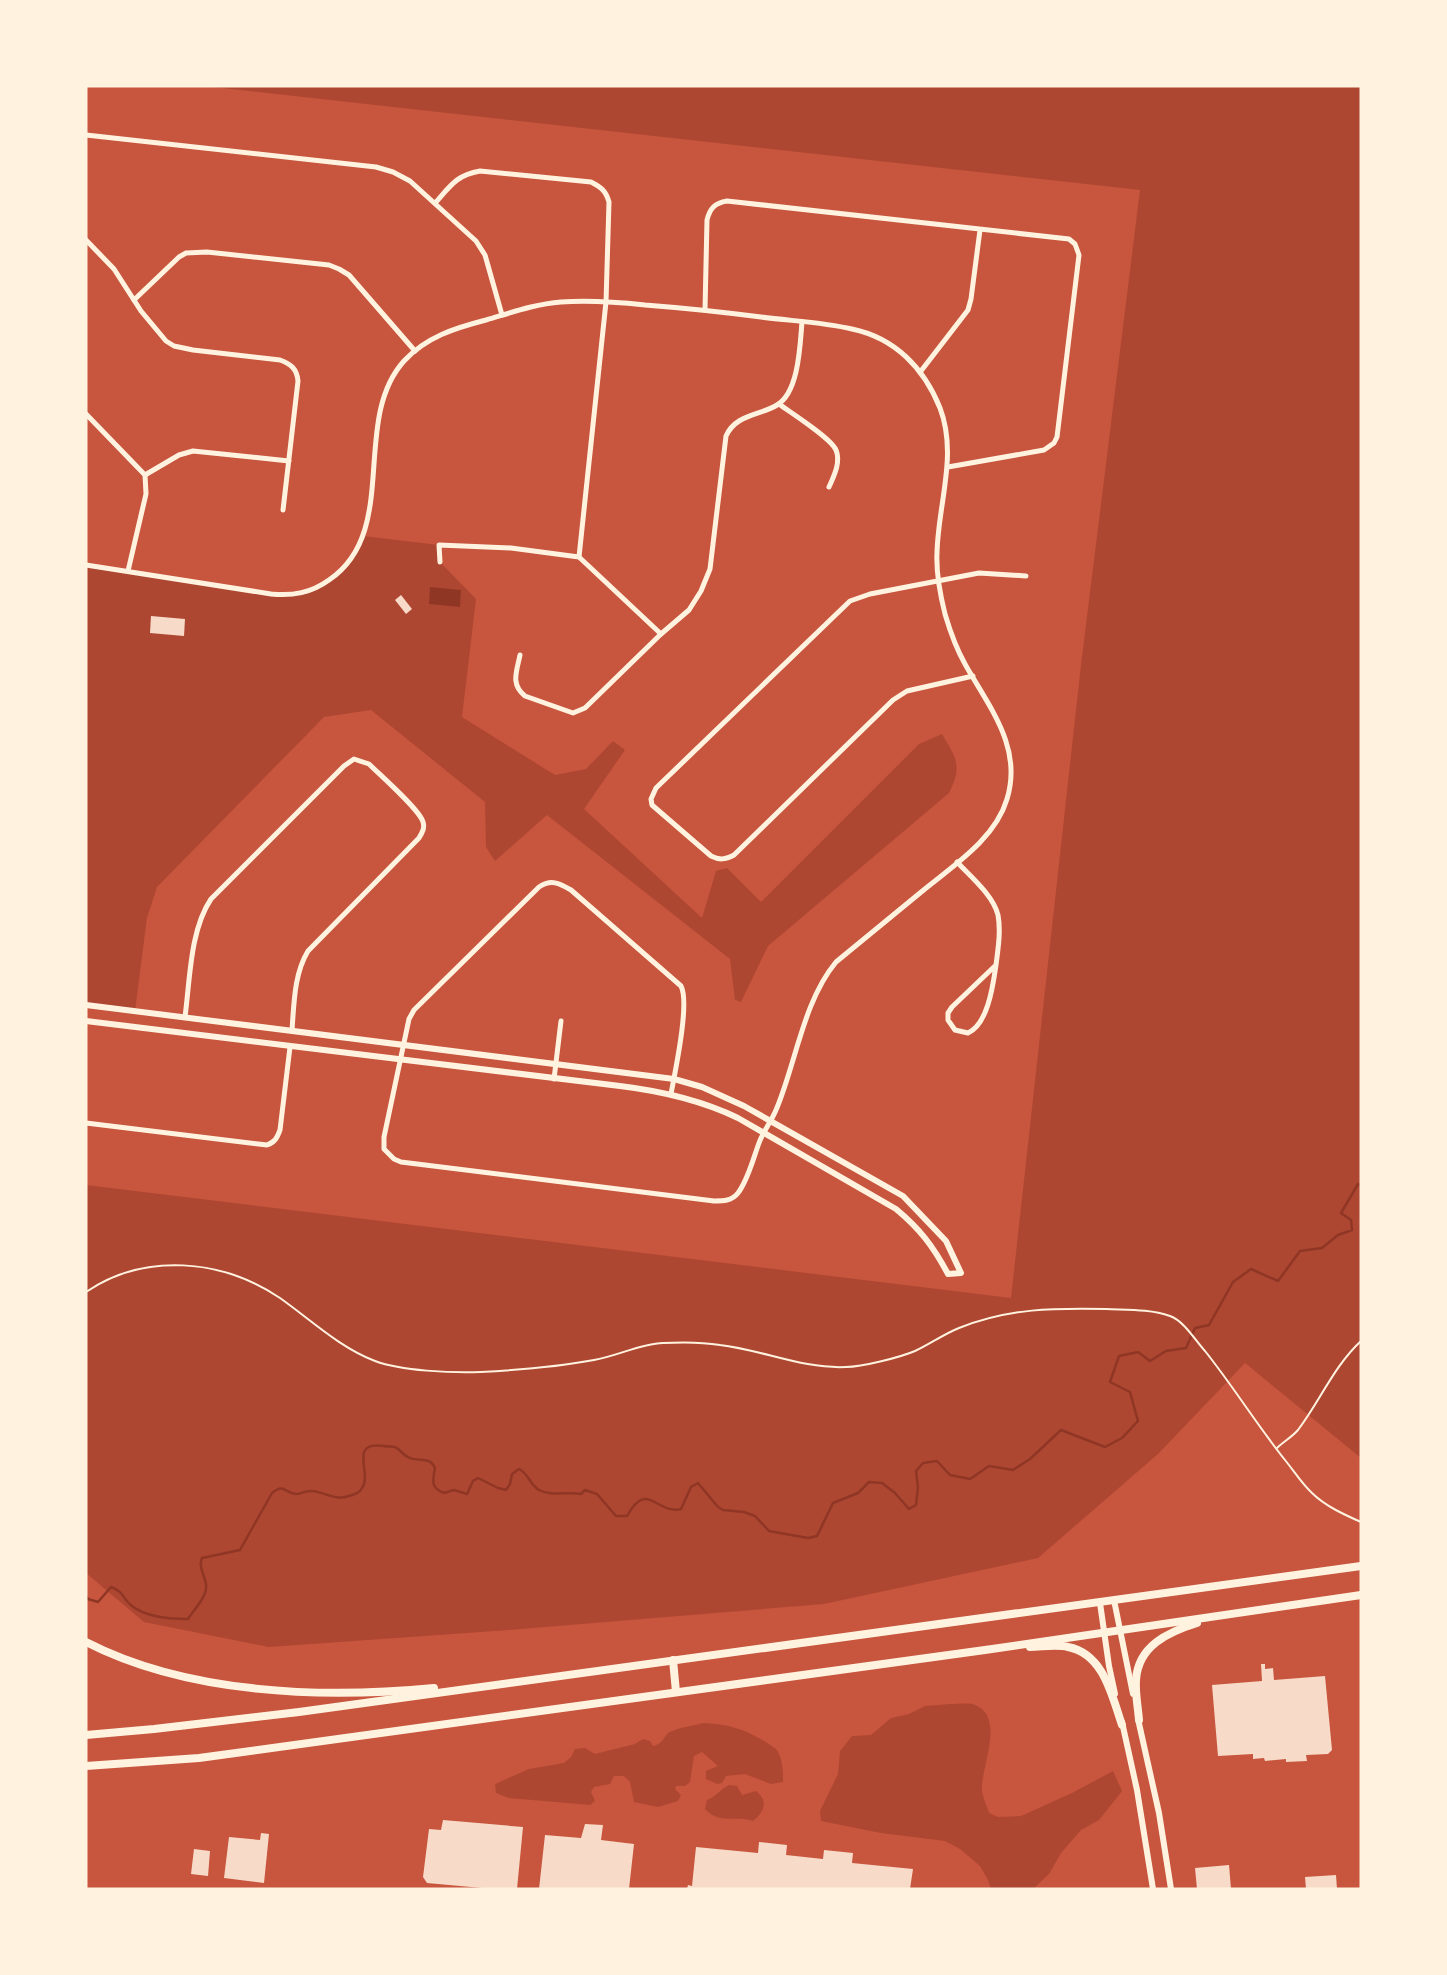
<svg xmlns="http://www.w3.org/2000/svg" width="1447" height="1975" font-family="'PT Sans',sans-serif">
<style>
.green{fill:#ae4732}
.water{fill:#8f3625}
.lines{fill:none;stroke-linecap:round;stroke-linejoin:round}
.stream{stroke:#8f3625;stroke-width:2.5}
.building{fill:#f7dbc8}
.path{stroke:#fff3e0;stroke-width:2}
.minor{stroke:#fff3e0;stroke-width:5}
.tertiary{stroke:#fff3e0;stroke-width:6}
.trunk{stroke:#fff3e0;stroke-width:8}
</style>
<rect width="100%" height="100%" fill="#c8553d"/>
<!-- green -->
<g class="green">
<path d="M 204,86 L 1361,86 L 1361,1458 L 1245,1363 L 1158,1454 L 1038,1558 L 824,1604 L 509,1630 L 269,1647 L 144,1622 L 86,1573 L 86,1185 L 1011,1298 L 1081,665 L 1140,190 Z"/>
<path d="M 363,536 L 439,545 L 440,562 L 476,599 L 462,717 L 555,775 L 586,769 L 613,741 L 625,750 L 584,809 L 702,918 L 716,871 L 727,868 L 761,902 L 919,744 L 942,734 C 956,758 963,765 949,793 L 768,946 L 741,1002 L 735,1000 L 730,959 L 547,815 L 495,861 L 486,847 L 485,802 L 371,710 L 324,717 L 157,887 L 147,918 L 135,1011 L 86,1005 L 86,565 L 219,586 L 296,595 L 338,574 Z"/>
<path d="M 950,1704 C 957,1704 966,1703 972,1704 C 1008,1714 980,1768 982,1791 C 983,1798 987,1806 989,1813 L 998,1817 L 1021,1816 L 1072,1793 L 1113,1771 L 1122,1791 L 1099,1820 L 1081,1830 L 1061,1853 L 1049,1874 L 1033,1889 L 991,1889 L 988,1880 L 980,1866 L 960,1849 L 945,1841 L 881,1833 L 821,1821 L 820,1811 L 838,1774 L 840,1751 L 852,1736 L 871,1735 L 891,1718 L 909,1714 L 925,1706 Z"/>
<path d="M 703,1723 C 727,1724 746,1729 767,1743 C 768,1743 775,1748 776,1749 C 783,1758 783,1771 783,1782 L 771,1784 L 745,1774 L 726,1776 L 722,1783 L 717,1784 L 706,1779 L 706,1771 L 718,1766 L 702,1752 L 694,1756 L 690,1782 L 685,1786 L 676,1786 L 675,1789 L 681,1795 L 678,1801 L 658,1807 L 634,1802 L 630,1782 L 624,1776 L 614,1776 L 610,1784 L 594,1787 L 591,1792 L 595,1801 L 590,1805 L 509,1798 L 496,1793 L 495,1784 L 529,1769 L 564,1763 L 571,1757 L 575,1749 L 585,1748 L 595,1754 L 635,1744 L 643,1739 L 650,1741 L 653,1746 C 666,1743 662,1735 672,1731 C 681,1727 693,1726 703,1723 Z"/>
<path d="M 729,1785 L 737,1786 L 742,1795 L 756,1791 C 769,1801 764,1812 753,1821 C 734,1815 720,1825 705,1809 L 707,1800 C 715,1797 721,1789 729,1785 Z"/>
</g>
<!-- water -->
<path class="water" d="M 430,587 L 461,590 L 460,607 L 429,604 Z"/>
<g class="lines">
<!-- stream -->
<path class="stream" d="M 86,1596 L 88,1599 L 98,1602 L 111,1587 C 125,1592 122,1599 132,1606 C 146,1617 171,1619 188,1619 C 193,1611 202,1602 205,1593 C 210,1580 197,1571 202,1558 L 240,1550 L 272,1493 C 285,1483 284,1493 296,1494 C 302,1494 306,1490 312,1491 C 324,1492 336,1501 349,1496 C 353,1495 360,1493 362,1488 C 373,1473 347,1441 384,1446 C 388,1447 392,1446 395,1447 C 400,1449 403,1455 408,1457 C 418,1463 429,1455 435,1468 C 433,1480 430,1488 444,1493 L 454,1490 L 467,1494 L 473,1481 L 478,1478 L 498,1488 L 506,1490 L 510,1484 L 512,1474 L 519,1469 C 529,1474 530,1485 539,1490 C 552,1497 567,1491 581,1494 L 585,1490 L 597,1494 L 616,1516 L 627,1516 C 647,1479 657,1515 681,1509 L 691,1487 L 698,1483 L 718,1507 L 723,1510 L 744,1512 L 755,1516 L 769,1531 L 808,1538 L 817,1536 L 833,1503 L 858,1493 L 869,1482 L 882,1483 L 895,1493 L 909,1509 L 916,1505 L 918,1487 L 916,1471 L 923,1463 L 937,1461 L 950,1475 L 970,1479 L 989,1466 L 1013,1470 L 1030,1459 L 1061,1430 L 1105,1447 L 1122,1438 L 1138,1421 L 1130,1392 L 1110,1382 L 1119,1356 L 1138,1352 L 1150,1361 L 1166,1351 L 1186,1348 L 1195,1328 L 1209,1325 L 1233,1282 L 1251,1269 L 1278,1281 L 1300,1251 L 1322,1248 L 1338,1235 L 1352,1230 L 1351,1220 L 1341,1213 L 1358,1184 L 1361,1186"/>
</g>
<!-- building -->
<g class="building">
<path d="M 401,595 L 412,609 L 406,614 L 395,600 Z"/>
<path d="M 151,616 L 185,619 L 184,636 L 150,633 Z"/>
<path d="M 1261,1664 L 1265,1664 L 1265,1669 L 1273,1668 L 1274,1680 L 1325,1676 L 1332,1750 L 1328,1754 L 1306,1755 L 1307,1761 L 1286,1762 L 1286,1759 L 1265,1761 L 1264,1758 L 1253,1759 L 1253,1754 L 1218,1756 L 1212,1685 L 1262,1681 Z"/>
<path d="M 443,1820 L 523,1827 L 517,1889 L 493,1889 L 427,1883 L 423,1877 L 429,1829 L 441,1830 Z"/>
<path d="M 585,1824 L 603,1825 L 601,1840 L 634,1844 L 629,1889 L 539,1889 L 545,1835 L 581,1838 Z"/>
<path d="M 261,1833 L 269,1834 L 264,1883 L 224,1878 L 229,1837 L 260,1840 Z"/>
<path d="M 759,1842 L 787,1845 L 786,1855 L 823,1859 L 824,1850 L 853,1853 L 852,1863 L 913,1869 L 910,1889 L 687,1889 L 688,1885 L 692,1886 L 696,1847 L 758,1853 Z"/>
<path d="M 194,1849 L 210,1851 L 208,1876 L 191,1874 Z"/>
<path d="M 1229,1865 L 1231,1889 L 1197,1889 L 1195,1868 Z"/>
<path d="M 1336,1875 L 1337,1889 L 1306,1889 L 1305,1877 Z"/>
</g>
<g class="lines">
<!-- path -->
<g class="path">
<path d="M 86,1292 C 145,1252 222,1259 280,1298 C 311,1320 339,1347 375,1361 C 402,1371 451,1373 481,1372 C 518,1370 557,1367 594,1360 C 617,1356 640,1344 663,1343 C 681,1342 702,1342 720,1345 C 763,1350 802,1369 846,1367 C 862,1367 901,1357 915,1351 C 930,1344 944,1334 959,1328 C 1009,1308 1054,1308 1106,1309 C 1127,1310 1150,1309 1170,1316 C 1184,1321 1195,1340 1205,1351 C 1233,1386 1257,1425 1285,1460 C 1294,1471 1302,1484 1312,1493 C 1325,1506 1345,1515 1361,1522"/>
<path d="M 1277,1448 C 1283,1442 1292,1437 1298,1430 C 1320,1401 1334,1366 1361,1341"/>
</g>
<!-- minor -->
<g class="minor">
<path d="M 86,135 L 376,167 L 393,172 L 410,181 L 476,241 L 485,255 L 502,315"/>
<path d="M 436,202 C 451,185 457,175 480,171 L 591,182 C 601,187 606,191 609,202 L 606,302 L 579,557"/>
<path d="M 86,240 L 114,269 L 141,311 L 166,341 L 174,346 L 193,350 L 280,360 C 291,364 297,369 298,381 L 283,510"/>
<path d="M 134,300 L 179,257 L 186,253 L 207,252 L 329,265 L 339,269 L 349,275 L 415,351"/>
<path d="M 705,310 L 707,220 C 710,208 715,203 727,201 L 1069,239 L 1075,244 L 1079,255 L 1057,437 L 1054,443 L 1044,450 L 948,467"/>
<path d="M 921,371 L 968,310 L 971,299 L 980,230"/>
<path d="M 779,404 C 791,413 831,438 836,450 C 841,462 834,476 829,487"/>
<path d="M 86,414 L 145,475 L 146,494 L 128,571"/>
<path d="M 145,475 L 179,455 L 193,451 L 289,461"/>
<path d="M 440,562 L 439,545 L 511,548 L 579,557 L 661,634"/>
<path d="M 86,565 L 271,594 C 293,596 311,593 329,580 C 401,531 350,421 404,361 C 426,337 455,328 486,320 C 510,313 535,304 561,302 C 589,300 617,302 645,305 C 684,308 722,312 761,317 C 791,321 823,322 852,329 C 895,338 924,368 940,408 C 958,455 938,504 937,553 C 936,573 940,594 945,614 C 950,631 956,648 965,664 C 989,707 1023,747 1007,799 C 995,840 951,867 920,893 C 892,916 864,939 836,962 C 803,1002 796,1063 776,1110 C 771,1122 763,1132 759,1143 C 753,1159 748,1180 738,1193 C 732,1201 723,1201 714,1201 L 401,1162 L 394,1159 L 384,1149 L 384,1137 L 409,1019 L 414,1010 L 539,887 C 551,879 559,883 571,890 L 681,986 C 690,1003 675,1072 671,1094"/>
<path d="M 520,655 C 517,671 510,684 525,696 L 573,713 L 585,708 L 661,634 L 689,610 L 701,591 L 710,569 L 726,436 C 736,414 759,416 777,405 C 799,392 800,345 802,322"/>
<path d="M 973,676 L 907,691 L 893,700 L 734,855 C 725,860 719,860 711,856 L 652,805 L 651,799 L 656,788 L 850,601 L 870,594 L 979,573 L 1026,576"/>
<path d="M 957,862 C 971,877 993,895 998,915 C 1001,931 998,949 996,965 L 952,1007 L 948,1013 L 948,1020 L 955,1030 L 968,1033 C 988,1024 993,985 996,965"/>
<path d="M 185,1017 C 190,980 190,930 211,899 L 344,766 L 354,759 L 369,764 C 380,775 420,810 423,822 C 425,828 422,833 419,838 L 308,951 C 294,974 294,1004 292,1030"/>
<path d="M 554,1079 L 561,1021"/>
<path d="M 86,1123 L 267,1145 C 275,1142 277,1138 280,1130 L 290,1047"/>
</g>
<!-- tertiary -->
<g class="tertiary">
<path d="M 86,1005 L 674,1079 L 702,1087 L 744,1106 L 903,1196 L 946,1241 L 961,1273 L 948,1274 C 933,1246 920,1229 896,1209 L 738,1118 C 701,1100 661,1091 620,1086 L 86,1021"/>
<path d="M 1114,1600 L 1133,1694"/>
<path d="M 1100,1603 L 1109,1666 L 1115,1694"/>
<path d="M 1138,1719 L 1159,1813 L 1171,1889"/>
<path d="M 1122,1722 L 1137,1790 L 1153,1889"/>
</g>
<!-- trunk -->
<g class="trunk">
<path d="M 86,1642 C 187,1694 322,1699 434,1688"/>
<path d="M 1030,1647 C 1042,1647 1056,1644 1068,1647 C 1104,1654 1112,1696 1122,1725"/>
<path d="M 673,1660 L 676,1692"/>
<path d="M 1139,1720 C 1138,1707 1135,1693 1136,1680 C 1138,1646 1168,1632 1197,1623"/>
<path d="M 86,1735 L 154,1729 L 299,1712 L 1361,1566"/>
<path d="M 86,1766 L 199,1758 L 985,1650 L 1361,1595"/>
</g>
</g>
<!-- border -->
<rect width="1447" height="1975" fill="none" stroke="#fff3e0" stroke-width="175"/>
</svg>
